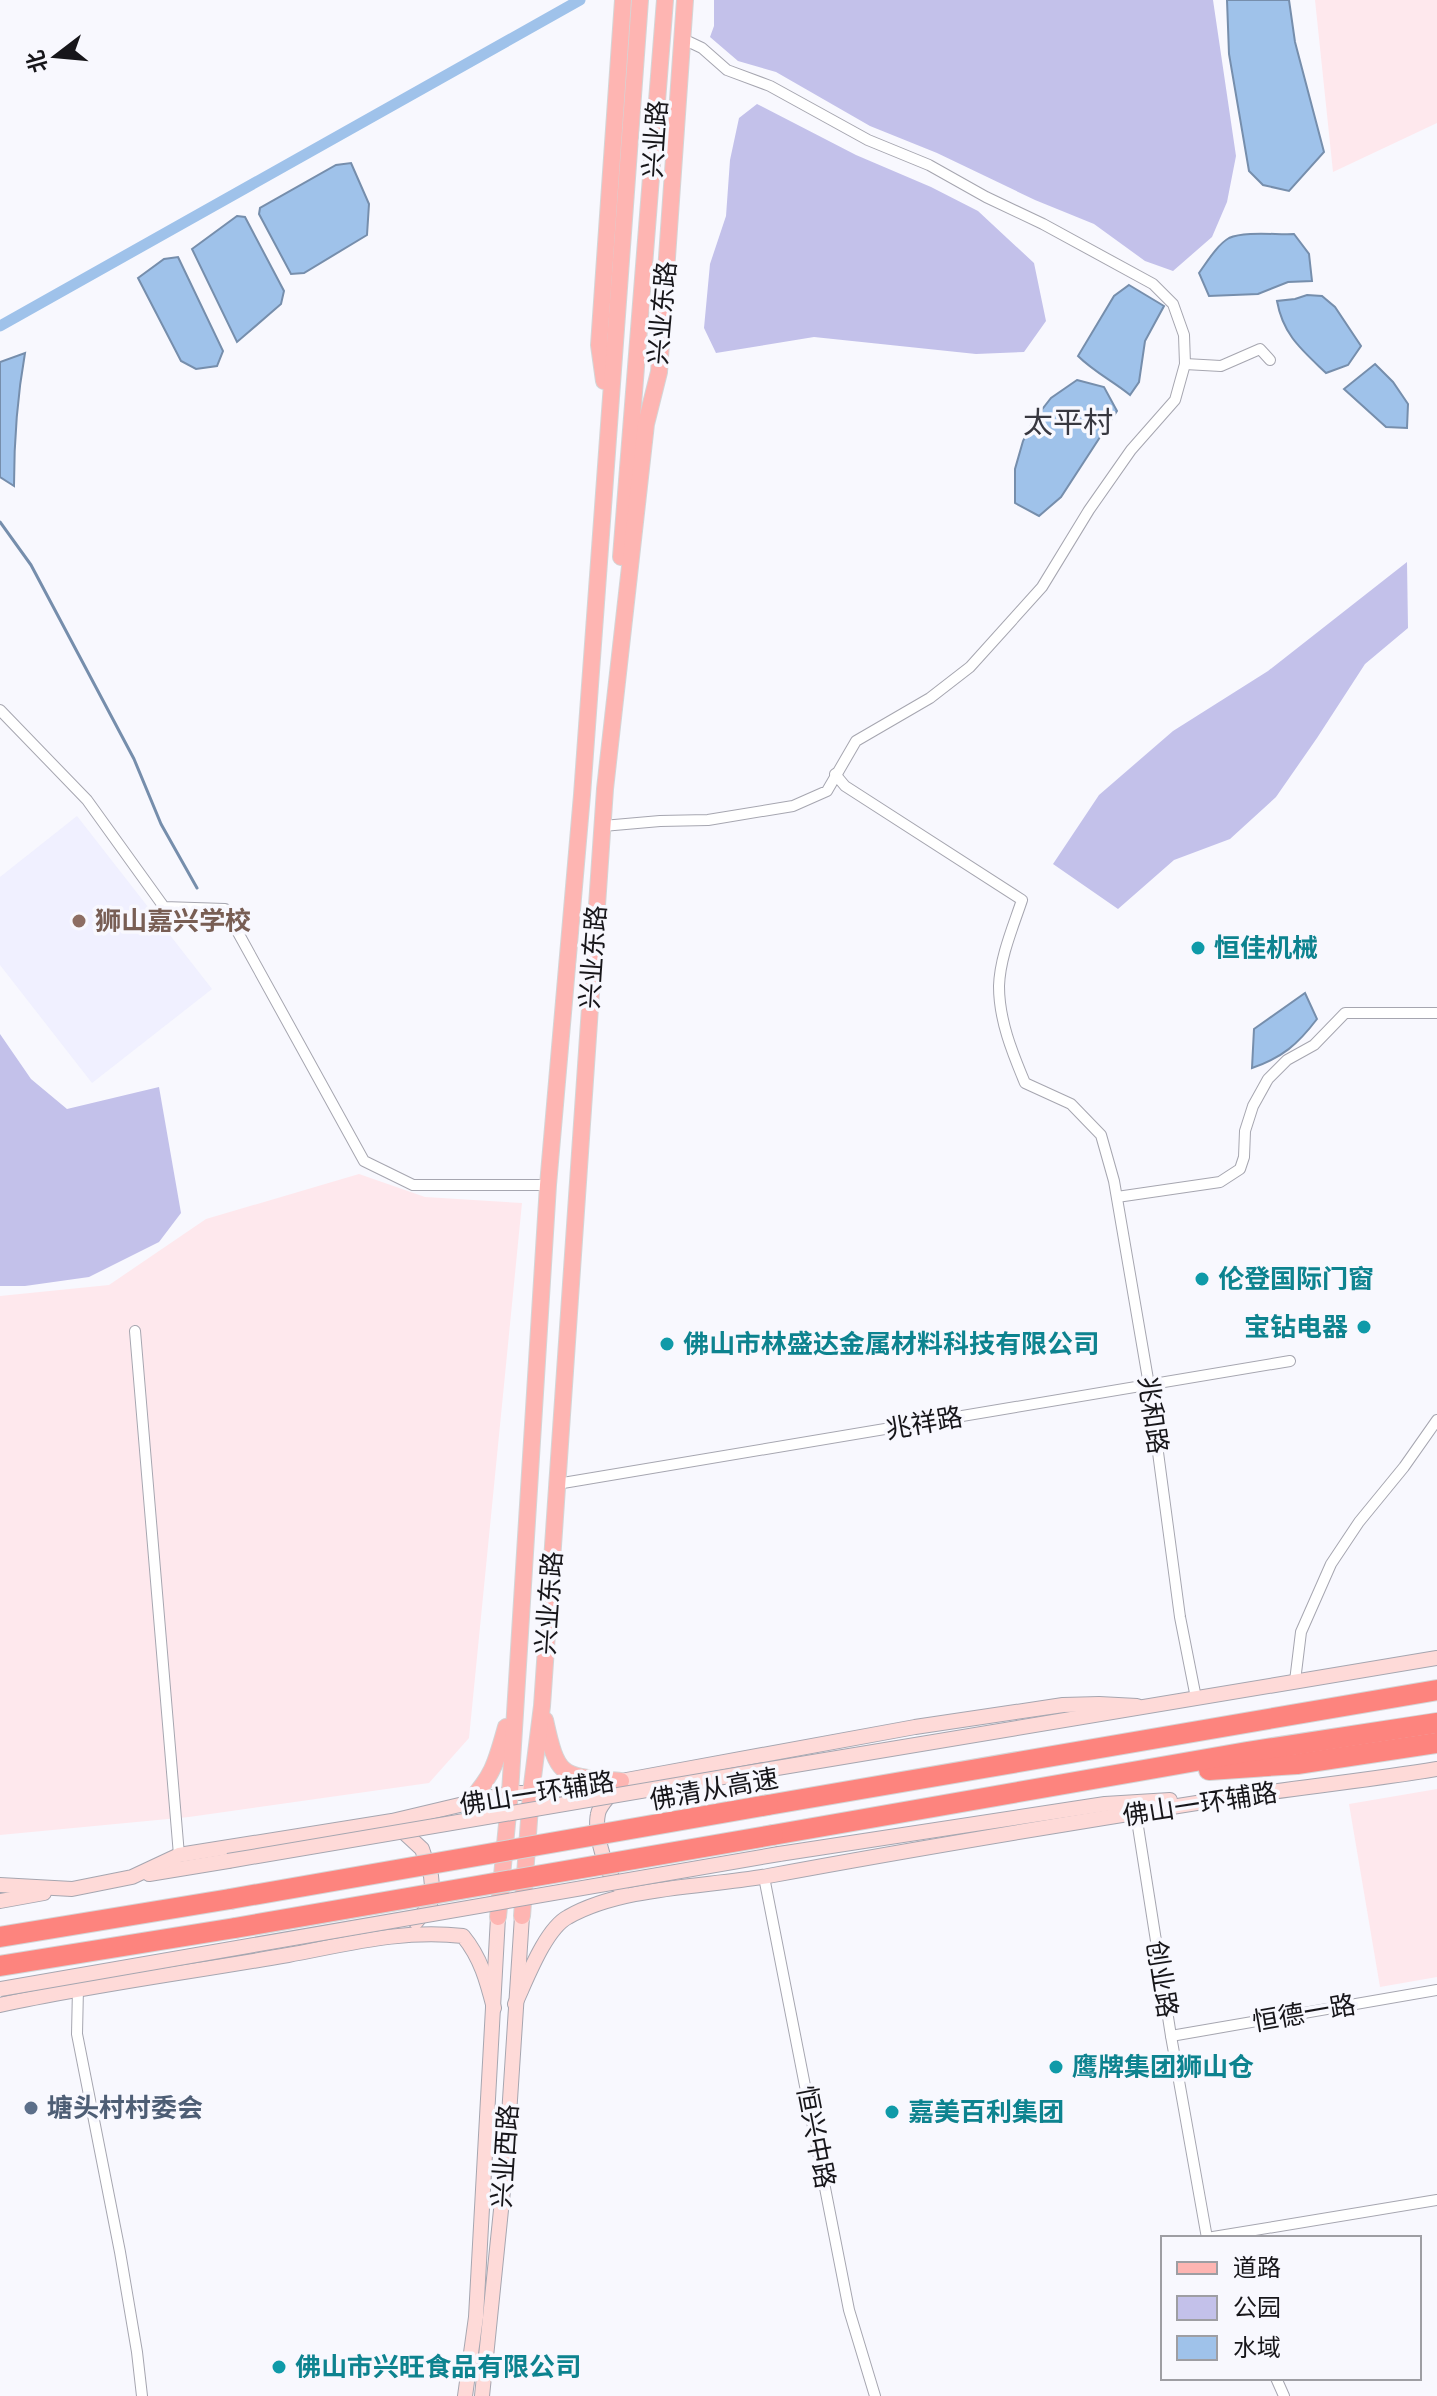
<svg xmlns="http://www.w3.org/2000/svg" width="1437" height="2396" font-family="Poppins,'Noto Sans SC',sans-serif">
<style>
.industrial{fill:#fee8ed}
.built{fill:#f0f0ff}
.green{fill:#c3c1ea}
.water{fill:#9fc2ea;stroke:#768eac;stroke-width:2}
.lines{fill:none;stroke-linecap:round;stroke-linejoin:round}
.stream{stroke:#768eac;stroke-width:3}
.canal{stroke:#9fc2ea;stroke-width:11}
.minor-casing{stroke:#a6a6b0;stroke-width:12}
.secondary-casing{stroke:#a6a6b0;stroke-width:16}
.primary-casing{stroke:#d5d5d6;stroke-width:18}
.motorway-casing{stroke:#d5d5d6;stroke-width:22}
.minor{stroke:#fff;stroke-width:10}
.secondary{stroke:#fedad8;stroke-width:14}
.primary{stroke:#feb5b2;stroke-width:16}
.motorway{stroke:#fd847e;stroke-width:20}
.secondary-bridge-casing{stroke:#a6a6b0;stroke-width:16;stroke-linecap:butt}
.motorway-bridge-casing{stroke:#d5d5d6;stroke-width:22;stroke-linecap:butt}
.secondary-bridge{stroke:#fedad8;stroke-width:14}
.motorway-bridge{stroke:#fd847e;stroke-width:20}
.education-dot{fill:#8d6e63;stroke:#f8f8fe;stroke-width:3}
.culture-dot{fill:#0f9aa8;stroke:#f8f8fe;stroke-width:3}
.service-dot{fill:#5c6f8a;stroke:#f8f8fe;stroke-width:3}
.labels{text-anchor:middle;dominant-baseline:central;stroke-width:7;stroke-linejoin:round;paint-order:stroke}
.street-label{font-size:26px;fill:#17161a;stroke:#f8f8fe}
.education-label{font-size:26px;font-weight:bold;fill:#785e54;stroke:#f8f8fe;text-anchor:start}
.culture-label{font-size:26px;font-weight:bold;fill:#0d838f;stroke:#f8f8fe;text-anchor:start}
.service-label{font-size:26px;font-weight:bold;fill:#4e5e75;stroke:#f8f8fe;text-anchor:start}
.quarter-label{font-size:30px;fill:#383840;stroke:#f8f8fe}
</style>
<rect width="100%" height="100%" fill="#f8f8fe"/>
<!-- industrial -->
<g class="industrial">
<path d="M 1315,0 L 1437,0 L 1437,123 L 1333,172 Z"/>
<path d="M 359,1174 L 425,1197 L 522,1203 L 469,1738 L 429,1783 L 189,1817 L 0,1835 L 0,1296 L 109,1285 L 206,1219 Z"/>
<path d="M 1437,1789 L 1437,1977 L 1380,1987 L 1349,1804 Z"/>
</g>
<!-- built -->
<path class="built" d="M 77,816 L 212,989 L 92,1083 L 0,965 L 0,877 Z"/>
<!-- green -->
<g class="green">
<path d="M 714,0 L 1213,0 L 1236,156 L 1227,202 L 1212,237 L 1173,271 L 1145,261 L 1094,224 L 1035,200 L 937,153 L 870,126 L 776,72 L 738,61 L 710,37 L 714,26 Z"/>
<path d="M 757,104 L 856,155 L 931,187 L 978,211 L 1034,263 L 1046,321 L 1024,352 L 976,354 L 814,337 L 716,353 L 704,328 L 710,264 L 726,216 L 730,160 L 739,118 Z"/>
<path d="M 1407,562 L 1408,628 L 1365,664 L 1317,738 L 1276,797 L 1230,839 L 1174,860 L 1118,909 L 1053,864 L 1099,795 L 1173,731 L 1268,671 Z"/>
<path d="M 0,1034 L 31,1079 L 67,1109 L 159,1087 L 181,1213 L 159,1242 L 89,1277 L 25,1286 L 0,1286 Z"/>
</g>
<!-- water -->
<g class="water">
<path d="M 1227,0 L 1289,0 L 1295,42 L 1324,152 L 1289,191 L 1263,185 L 1249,171 L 1229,54 Z"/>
<path d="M 351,163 L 369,204 L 367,235 L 304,273 L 291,274 L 259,214 L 260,208 L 336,165 Z"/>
<path d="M 237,216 L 245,217 L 284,291 L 281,304 L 237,342 L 192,249 Z"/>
<path d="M 1294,234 L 1309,254 L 1312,281 L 1288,282 L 1258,294 L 1209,296 L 1199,273 C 1207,262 1217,245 1229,238 C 1245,231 1277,235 1294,234 Z"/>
<path d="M 178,257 L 223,351 L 217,366 L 196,369 L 181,361 L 138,278 L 164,259 Z"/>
<path d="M 1129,285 L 1164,306 L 1145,341 L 1139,382 L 1130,395 C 1113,381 1094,372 1078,356 L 1114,296 Z"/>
<path d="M 1307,295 L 1322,296 L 1335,307 L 1361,346 L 1348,365 L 1326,373 C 1302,350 1283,335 1277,301 L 1295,299 Z"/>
<path d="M 25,353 C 17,398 14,441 14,486 L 0,477 L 0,362 Z"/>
<path d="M 1375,364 L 1393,382 L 1408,404 L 1407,428 L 1386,427 L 1344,389 Z"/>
<path d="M 1077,380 L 1104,387 L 1117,411 L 1061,497 L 1039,516 L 1015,503 L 1015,469 L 1023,441 L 1033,421 L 1051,398 Z"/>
<path d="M 1305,993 L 1317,1019 C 1298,1044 1282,1058 1252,1068 L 1254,1029 Z"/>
</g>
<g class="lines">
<!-- stream -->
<path class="stream" d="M 0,522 L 31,565 L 134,759 L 161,824 L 197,888"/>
<!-- canal -->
<path class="canal" d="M 0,326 L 580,0"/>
<!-- minor casing -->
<g class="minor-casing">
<g id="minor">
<path d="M 1185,364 L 1221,366 L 1260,349 L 1270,360"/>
<path d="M 0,710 L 87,800 L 164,907 L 225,909 L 364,1161 L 413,1185 L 548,1185"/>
<path d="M 835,774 L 845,786 L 1022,900 C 1013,927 1000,957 999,986 C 999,1020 1012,1052 1025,1083 L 1071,1104 L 1101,1135 L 1114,1181 L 1149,1385 L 1180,1617 L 1196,1698"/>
<path d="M 603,826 L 660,821 L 708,820 L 793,806 L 827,791 L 856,741 L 930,698 L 970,667 L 1042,587 L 1089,510 L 1131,450 L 1175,400 L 1185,364 L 1184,335 L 1173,304 L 1153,284 L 1043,224 L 986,197 L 929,165 L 868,140 L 770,86 L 727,70 L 702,48 L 683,39"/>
<path d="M 1117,1197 L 1220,1182 L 1240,1169 L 1244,1157 L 1245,1131 L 1253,1106 L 1268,1079 L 1287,1060 L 1314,1045 L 1345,1013 L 1437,1013"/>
<path d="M 135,1331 L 179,1855"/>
<path d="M 557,1484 L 1290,1361"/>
<path d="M 1295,1681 L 1301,1632 L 1331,1564 L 1359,1522 L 1404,1467 L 1437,1420"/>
<path d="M 1136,1814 L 1171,2036 L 1207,2238"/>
<path d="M 764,1877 L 849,2310 L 875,2396"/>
<path d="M 78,1988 L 77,2034 L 120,2252 L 137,2352 L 142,2396"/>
<path d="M 1171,2036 L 1437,1990"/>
<path d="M 1207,2238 L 1437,2200"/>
<path d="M 1276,2378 L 1284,2396"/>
</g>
</g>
<!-- secondary casing -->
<g class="secondary-casing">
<g id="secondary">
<path d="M 765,1770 L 1437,1658"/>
<path d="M 612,1792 C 608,1798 599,1806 598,1814 C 594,1832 606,1877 621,1888"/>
<path d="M 396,1825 L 422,1849 L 431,1876 L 432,1886 L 430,1905 L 416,1922"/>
<path d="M 779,1854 L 1105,1804 L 1170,1800"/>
<path d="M 149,1874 L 228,1861"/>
<path d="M 0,1885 L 72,1889 L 132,1877 L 179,1855 L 392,1821 L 510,1793 L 531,1793 L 621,1781 L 915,1727 L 1063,1705 L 1099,1704 L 1137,1706"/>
<path d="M 0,1901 L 44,1893"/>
<path d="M 515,2004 C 526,1981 545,1929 568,1917 C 622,1886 707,1887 768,1876 C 913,1849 1058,1825 1203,1802 C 1281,1789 1359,1782 1437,1769"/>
<path d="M 0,2005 C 96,1984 192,1972 288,1955 C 348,1944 402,1929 463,1936 C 481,1958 487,1981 494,2008"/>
<path d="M 465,2396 L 476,2317 L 498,1917"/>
<path d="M 482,2396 L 506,2161 L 522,1916"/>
</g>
</g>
<!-- primary casing -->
<g class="primary-casing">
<g id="primary">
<path d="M 604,381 L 599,345 L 623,0"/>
<path d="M 621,557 L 665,0"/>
<path d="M 545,1720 C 558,1780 562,1776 621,1781"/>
<path d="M 469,1802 C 494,1774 496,1762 506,1727"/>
<path d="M 522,1916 L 531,1793 L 542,1706 L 605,789 L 646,424 L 659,372 L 685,0"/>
<path d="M 498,1917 L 510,1793 L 548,1185 L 582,795 L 640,0"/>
</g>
</g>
<!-- motorway casing -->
<g class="motorway-casing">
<g id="motorway">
<path d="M 1209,1770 L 1297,1764 L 1437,1743"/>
<path d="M 768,1805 L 1437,1690"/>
<path d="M 773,1835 L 1247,1752 L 1437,1723"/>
<path d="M 0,1937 L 230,1899"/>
<path d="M 0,1966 L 235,1928"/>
</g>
</g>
<!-- minor -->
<use href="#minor" class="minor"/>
<!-- secondary -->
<use href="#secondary" class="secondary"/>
<!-- primary -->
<use href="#primary" class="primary"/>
<!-- motorway -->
<use href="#motorway" class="motorway"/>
<!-- secondary-bridge casing -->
<g class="secondary-bridge-casing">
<g id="secondary-bridge">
<path d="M 228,1861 L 765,1770"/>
<path d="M 0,1989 L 779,1854"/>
</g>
</g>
<!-- motorway-bridge casing -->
<g class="motorway-bridge-casing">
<g id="motorway-bridge">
<path d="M 230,1899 L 768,1805"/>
<path d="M 235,1928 L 773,1835"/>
</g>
</g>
<!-- secondary-bridge -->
<use href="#secondary-bridge" class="secondary-bridge"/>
<!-- motorway-bridge -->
<use href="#motorway-bridge" class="motorway-bridge"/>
</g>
<!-- markers -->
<circle class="education-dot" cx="79" cy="921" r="8"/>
<g class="culture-dot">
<circle cx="1198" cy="948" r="8"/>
<circle cx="1202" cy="1279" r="8"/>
<circle cx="1364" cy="1327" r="8"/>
<circle cx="667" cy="1344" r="8"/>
<circle cx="1056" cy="2067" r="8"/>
<circle cx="892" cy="2112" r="8"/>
<circle cx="279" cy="2367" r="8"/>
</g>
<circle class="service-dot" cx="31" cy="2108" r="8"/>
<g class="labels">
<!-- street labels -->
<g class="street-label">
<text transform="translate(655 139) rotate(-86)">兴业路</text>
<text transform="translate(662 313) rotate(-85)">兴业东路</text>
<text transform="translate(593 957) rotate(-86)">兴业东路</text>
<text transform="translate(1153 1415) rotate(82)">兆和路</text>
<text transform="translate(924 1423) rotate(-10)">兆祥路</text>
<text transform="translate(549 1603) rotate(-86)">兴业东路</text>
<text transform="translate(714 1789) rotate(-10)">佛清从高速</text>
<text transform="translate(537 1793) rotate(-9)">佛山一环辅路</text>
<text transform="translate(1200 1804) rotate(-9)">佛山一环辅路</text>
<text transform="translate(1162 1979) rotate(81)">创业路</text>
<text transform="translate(1304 2013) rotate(-10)">恒德一路</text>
<text transform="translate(816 2137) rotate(79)">恒兴中路</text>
<text transform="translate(505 2156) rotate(-86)">兴业西路</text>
</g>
<!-- education labels -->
<g class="education-label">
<text x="95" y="921">狮山嘉兴学校</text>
</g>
<!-- culture labels -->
<g class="culture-label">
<text x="1214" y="948">恒佳机械</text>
<text x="1218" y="1279">伦登国际门窗</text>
<text x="1348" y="1327" text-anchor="end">宝钻电器</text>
<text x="683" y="1344">佛山市林盛达金属材料科技有限公司</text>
<text x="1072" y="2067">鹰牌集团狮山仓</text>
<text x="908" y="2112">嘉美百利集团</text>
<text x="295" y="2367">佛山市兴旺食品有限公司</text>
</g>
<!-- service labels -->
<g class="service-label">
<text x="47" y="2108">塘头村村委会</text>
</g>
<!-- quarter labels -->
<g class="quarter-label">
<text x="1068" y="422">太平村</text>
</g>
</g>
<!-- legend -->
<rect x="1161" y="2236" width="260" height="144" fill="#f8f8fe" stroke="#9e9ea3" stroke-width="2"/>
<rect x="1177" y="2262" width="40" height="12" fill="#feb5b2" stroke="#9e9ea3" stroke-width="2"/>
<text x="1233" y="2276" font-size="24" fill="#17161a">道路</text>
<rect x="1177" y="2296" width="40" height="24" fill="#c3c1ea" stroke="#9e9ea3" stroke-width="2"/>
<text x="1233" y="2316" font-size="24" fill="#17161a">公园</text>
<rect x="1177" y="2336" width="40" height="24" fill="#9fc2ea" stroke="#9e9ea3" stroke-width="2"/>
<text x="1233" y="2356" font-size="24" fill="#17161a">水域</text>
<!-- north arrow -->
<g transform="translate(56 56) rotate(254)" stroke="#f8f8fe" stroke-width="6" paint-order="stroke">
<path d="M0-6L14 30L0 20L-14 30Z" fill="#17161a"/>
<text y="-12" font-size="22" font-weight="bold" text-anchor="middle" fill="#17161a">北</text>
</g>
</svg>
